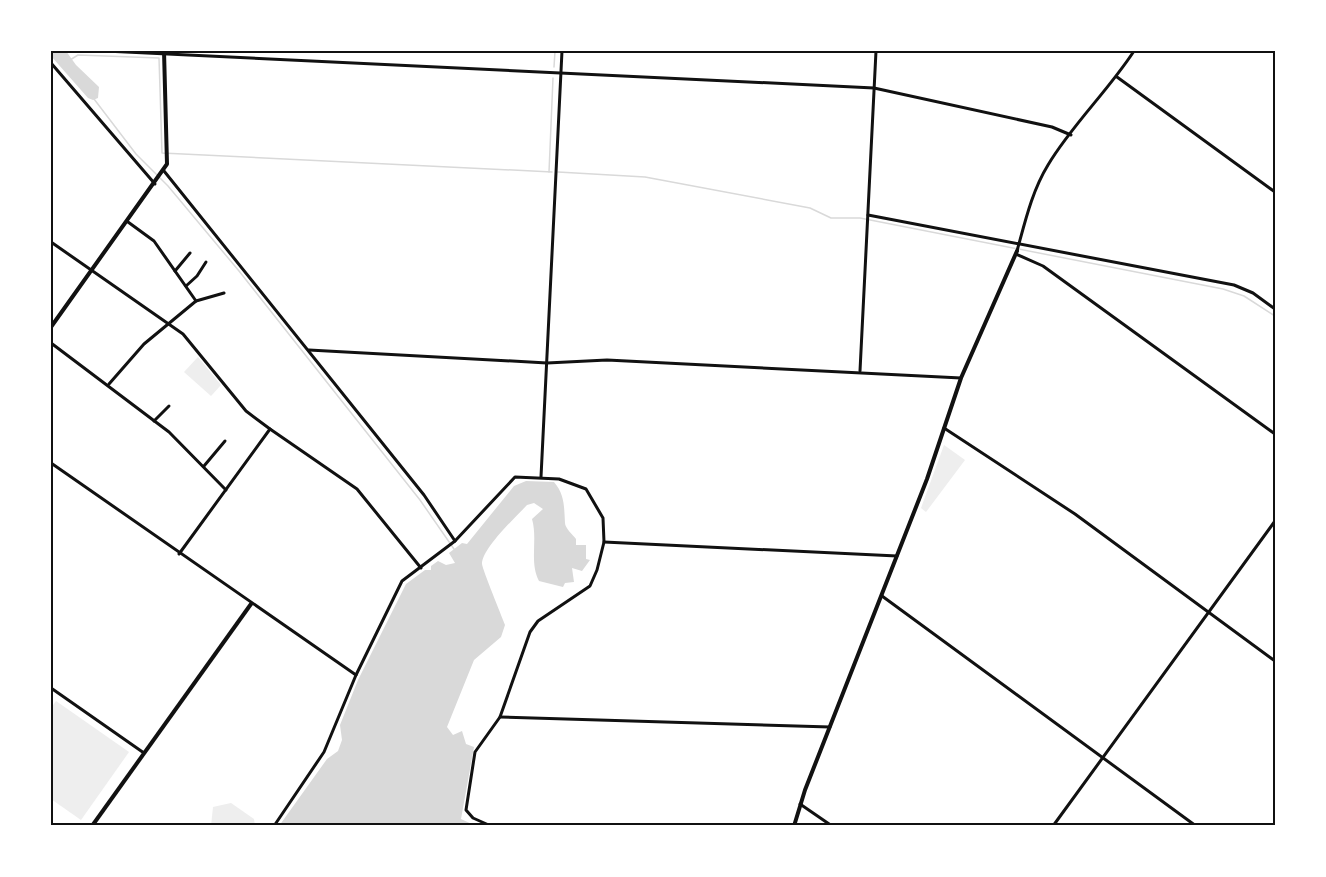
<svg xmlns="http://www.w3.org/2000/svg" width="1326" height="877" font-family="Ubuntu,sans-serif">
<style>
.green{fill:#eee}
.water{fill:#d9d9d9}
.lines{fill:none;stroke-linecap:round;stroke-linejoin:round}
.stream{stroke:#d9d9d9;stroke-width:1.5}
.minor{stroke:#111;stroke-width:3}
.tertiary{stroke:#111;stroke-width:4}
.neatline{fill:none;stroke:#111;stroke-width:2}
</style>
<rect width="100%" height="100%" fill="#fff"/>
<!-- green -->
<g class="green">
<path d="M 198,357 L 221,385 L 211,396 L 184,372 Z"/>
<path d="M 944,445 L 965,460 L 926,512 L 921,508 Z"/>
<path d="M 56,701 L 129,752 L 81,820 L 51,799 L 51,708 Z"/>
<path d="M 231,803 L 254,819 L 255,826 L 211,826 L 213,807 Z"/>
</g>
<!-- water -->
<g class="water">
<path d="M 51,51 L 66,51 L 76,65 L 99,87 L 98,98 L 93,100 L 88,98 L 51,56 Z"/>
<path d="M 526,481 L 554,482 C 565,495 564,507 565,523 C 565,528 573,535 576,539 L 576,545 L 586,545 L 586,559 L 590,560 L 582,571 L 572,568 L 574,582 L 565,583 L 563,587 L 539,581 C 529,562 538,540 532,519 L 543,509 L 534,503 L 527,505 C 517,516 482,548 482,564 C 483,571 501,614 505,625 L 501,637 L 474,660 L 447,727 L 453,735 L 462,731 L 466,744 L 474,747 L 461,819 L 476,826 L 279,826 L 327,759 L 338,751 L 342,740 L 340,725 L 358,680 L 406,584 L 425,570 L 431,570 L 431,566 L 438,561 L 446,565 L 455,563 L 449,553 L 462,543 L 467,544 L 514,486 Z"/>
</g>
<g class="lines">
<!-- stream -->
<g class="stream">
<path d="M 70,60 L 78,55 L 159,58 L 162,153 L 552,172"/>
<path d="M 554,67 L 555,51"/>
<path d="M 94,99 L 136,154 L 168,186 L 239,271 L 420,500 L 454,549"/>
<path d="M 549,172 L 553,78"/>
<path d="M 558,172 L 645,177 L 810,208 L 831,218 L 860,218 L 1223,289 L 1244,296 L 1275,316"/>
</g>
<!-- minor -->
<g class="minor">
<path d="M 105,51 L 874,88 L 1052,127 L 1071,135"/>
<path d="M 51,63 L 155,184"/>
<path d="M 1117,77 L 1275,192"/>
<path d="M 164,171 L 424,495 L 455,541"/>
<path d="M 868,215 L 1234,285 L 1253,293 L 1275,309"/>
<path d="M 128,222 L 154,241 L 196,301 L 224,293"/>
<path d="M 51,242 L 183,334 L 246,411 L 270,429 L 179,554"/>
<path d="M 1017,251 C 1025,222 1032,191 1048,165 C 1071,126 1108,91 1134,51"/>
<path d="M 1016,254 L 1043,266 L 1275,434"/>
<path d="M 175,271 L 190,253"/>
<path d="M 186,286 L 197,276 L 206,262"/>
<path d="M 51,343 L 169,432 L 226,490"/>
<path d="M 309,350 L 547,363 L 607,360 L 961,378"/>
<path d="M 860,371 L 876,51"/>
<path d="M 109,384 L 144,344 L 196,301"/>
<path d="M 154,421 L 169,406"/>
<path d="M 944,428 L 1075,514 L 1275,661"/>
<path d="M 270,429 L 357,489 L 421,568"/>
<path d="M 51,463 L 356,675"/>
<path d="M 204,466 L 225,441"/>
<path d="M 541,477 L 562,51"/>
<path d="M 604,542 L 897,556"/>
<path d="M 882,596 L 1196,826"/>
<path d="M 51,688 L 144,753"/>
<path d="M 500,717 L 830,727"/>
<path d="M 800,804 L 832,826"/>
<path d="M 274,826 L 324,752 L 356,675 L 402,581 L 455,541 L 515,477 L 559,479 L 586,489 L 603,518 L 604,542 L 597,570 L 590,586 L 538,621 L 530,632 L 500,717 L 475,752 L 466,810 L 473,818 L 491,826"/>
<path d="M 1053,826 L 1275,521"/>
</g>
<!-- tertiary -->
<g class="tertiary">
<path d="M 51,327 L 167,164 L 164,51"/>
<path d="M 92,826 L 251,604"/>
<path d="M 794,826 L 805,790 L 927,479 L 961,378 L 1017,251"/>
</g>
</g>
<!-- border -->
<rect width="1326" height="877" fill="none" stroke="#ffffff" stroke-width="105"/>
<rect x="52" y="52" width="1222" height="772" class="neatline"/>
</svg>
